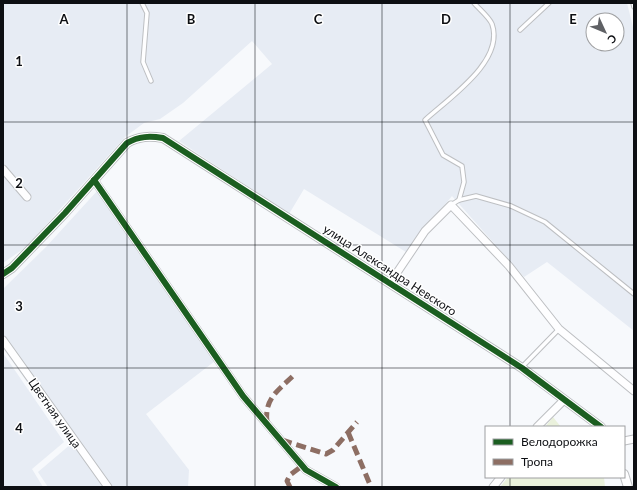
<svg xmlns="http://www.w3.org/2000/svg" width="637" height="490" font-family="Lato,sans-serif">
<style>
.built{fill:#e7ecf4;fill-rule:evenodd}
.green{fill:#eaf1dc}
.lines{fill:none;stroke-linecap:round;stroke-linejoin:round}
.service-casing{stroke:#bdbfc2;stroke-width:5.5}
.minor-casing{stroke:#bdbfc2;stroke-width:9}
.tertiary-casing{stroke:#bdbfc2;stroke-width:10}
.service{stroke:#fefeff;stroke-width:3.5}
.minor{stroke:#fefeff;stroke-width:7}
.tertiary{stroke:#fefeff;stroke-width:8}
.quiet{stroke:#8d6e63;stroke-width:5;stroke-dasharray:10 5;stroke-linecap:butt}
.cycleway-casing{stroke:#fff;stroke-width:8}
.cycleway{stroke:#1b5e20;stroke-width:6}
.grid{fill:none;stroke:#0d0f13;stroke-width:1;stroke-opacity:0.55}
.labels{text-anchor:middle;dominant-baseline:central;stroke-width:3;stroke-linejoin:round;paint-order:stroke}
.street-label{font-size:12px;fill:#0d0f13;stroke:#fff}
.grid-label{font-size:13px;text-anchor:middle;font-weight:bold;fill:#0d0f13;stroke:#fff;stroke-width:3;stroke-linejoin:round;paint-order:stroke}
</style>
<rect width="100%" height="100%" fill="#f7f9fc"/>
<!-- built -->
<g class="built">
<path d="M 3,3 L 627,3 L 634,31 L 634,331 L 547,262 L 524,277 L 452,196 L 406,252 L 304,189 L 289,214 L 179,141 L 272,64 L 252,41 L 183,103 L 160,119 L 144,123 L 125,137 L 26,247 L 3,263 ZM 593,20 L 617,20 L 617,44 L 593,44 Z"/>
<path d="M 98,190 L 215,361 L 146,414 L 189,470 L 188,487 L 48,487 L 38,472 L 71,444 L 3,348 L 3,289 L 46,247 Z"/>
<path d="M 3,353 L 64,442 L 32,469 L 43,487 L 3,487 Z"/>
</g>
<!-- green -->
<g class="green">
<path d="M 553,417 L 561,427 L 545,427 Z"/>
<path d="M 508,477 L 604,477 L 605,487 L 500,487 Z"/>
</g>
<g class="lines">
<!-- service casing -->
<g class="service-casing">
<g id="service">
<path d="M 142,3 L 147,13 L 143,62 L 151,81"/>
<path d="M 633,3 L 634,7"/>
<path d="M 520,30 L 549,3"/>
<path d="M 459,200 L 464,182 L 462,166 L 443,155 L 425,120 C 449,98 505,61 492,24 C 489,17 479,9 474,3"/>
<path d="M 451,205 L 459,200 L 476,196 L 511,206 L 545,222 L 634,294"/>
<path d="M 522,367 L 559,329"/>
</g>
</g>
<!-- minor casing -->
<g class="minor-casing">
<g id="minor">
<path d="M 3,169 L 27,197"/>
<path d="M 94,180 L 243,396 L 306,470 L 336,487"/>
<path d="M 390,283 L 425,231 L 451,205 L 509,266 L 559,329 L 634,391"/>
<path d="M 3,340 L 108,487"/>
<path d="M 537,427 L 564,400"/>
<path d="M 624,441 L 634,439"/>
<path d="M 493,487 L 501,477"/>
</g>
</g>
<!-- tertiary casing -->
<g class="tertiary-casing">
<g id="tertiary">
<path d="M 3,274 L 12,268 L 65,213 L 127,143 C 139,136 150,136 163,138 L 522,368 L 601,427"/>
<path d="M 624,474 L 628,487"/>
</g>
</g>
<!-- service -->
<use href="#service" class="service"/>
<!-- minor -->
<use href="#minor" class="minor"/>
<!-- tertiary -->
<use href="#tertiary" class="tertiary"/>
<!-- quiet -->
<g class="quiet">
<path d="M 267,422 C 264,398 279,390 295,374"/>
<path d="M 348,432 L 371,487"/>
<path d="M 282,440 L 326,454 L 333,450 L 357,422"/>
<path d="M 290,487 L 287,481 L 290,475 L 302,466"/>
</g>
<!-- cycleway casing -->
<g class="cycleway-casing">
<g id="cycleway">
<path d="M 94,180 L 243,396 L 306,470 L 336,487"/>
<path d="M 3,274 L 12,268 L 65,213 L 127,143 C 139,136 150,136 163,138 L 522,368 L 601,427"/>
</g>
</g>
<!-- cycleway -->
<use href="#cycleway" class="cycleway"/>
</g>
<!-- grid -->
<path class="grid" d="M 127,3 L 127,487M 255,3 L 255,487M 382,3 L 382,487M 510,3 L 510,427M 3,122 L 634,122M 3,245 L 634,245M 3,368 L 634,368M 510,477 L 510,487"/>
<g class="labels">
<!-- street labels -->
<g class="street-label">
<text transform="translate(390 270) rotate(33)">улица Александра Невского</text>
<text transform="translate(55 413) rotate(55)">Цветная улица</text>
</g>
</g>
<g class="grid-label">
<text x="64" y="24">A</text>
<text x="191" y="24">B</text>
<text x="318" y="24">C</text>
<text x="446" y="24">D</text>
<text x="573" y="24">E</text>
<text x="19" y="66">1</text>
<text x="19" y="188">2</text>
<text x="19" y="311">3</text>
<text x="19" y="433">4</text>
</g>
<!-- border -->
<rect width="637" height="490" fill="none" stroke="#0d0f13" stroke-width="8"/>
<!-- legend -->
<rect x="485" y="426" width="140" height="52" fill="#ffffff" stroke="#9e9fa1"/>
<rect x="493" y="439" width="20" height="6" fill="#1b5e20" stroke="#9e9fa1"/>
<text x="521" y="446" font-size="12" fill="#0d0f13">Велодорожка</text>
<rect x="493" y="459" width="20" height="6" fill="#8d6e63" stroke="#9e9fa1"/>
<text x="521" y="466" font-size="12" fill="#0d0f13">Тропа</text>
<!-- north arrow -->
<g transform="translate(605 32) rotate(134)"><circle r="19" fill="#ffffff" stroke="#9e9fa1"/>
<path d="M0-3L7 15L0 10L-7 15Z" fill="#5f6165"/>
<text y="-6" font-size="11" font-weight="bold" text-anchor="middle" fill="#0d0f13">С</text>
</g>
</svg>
